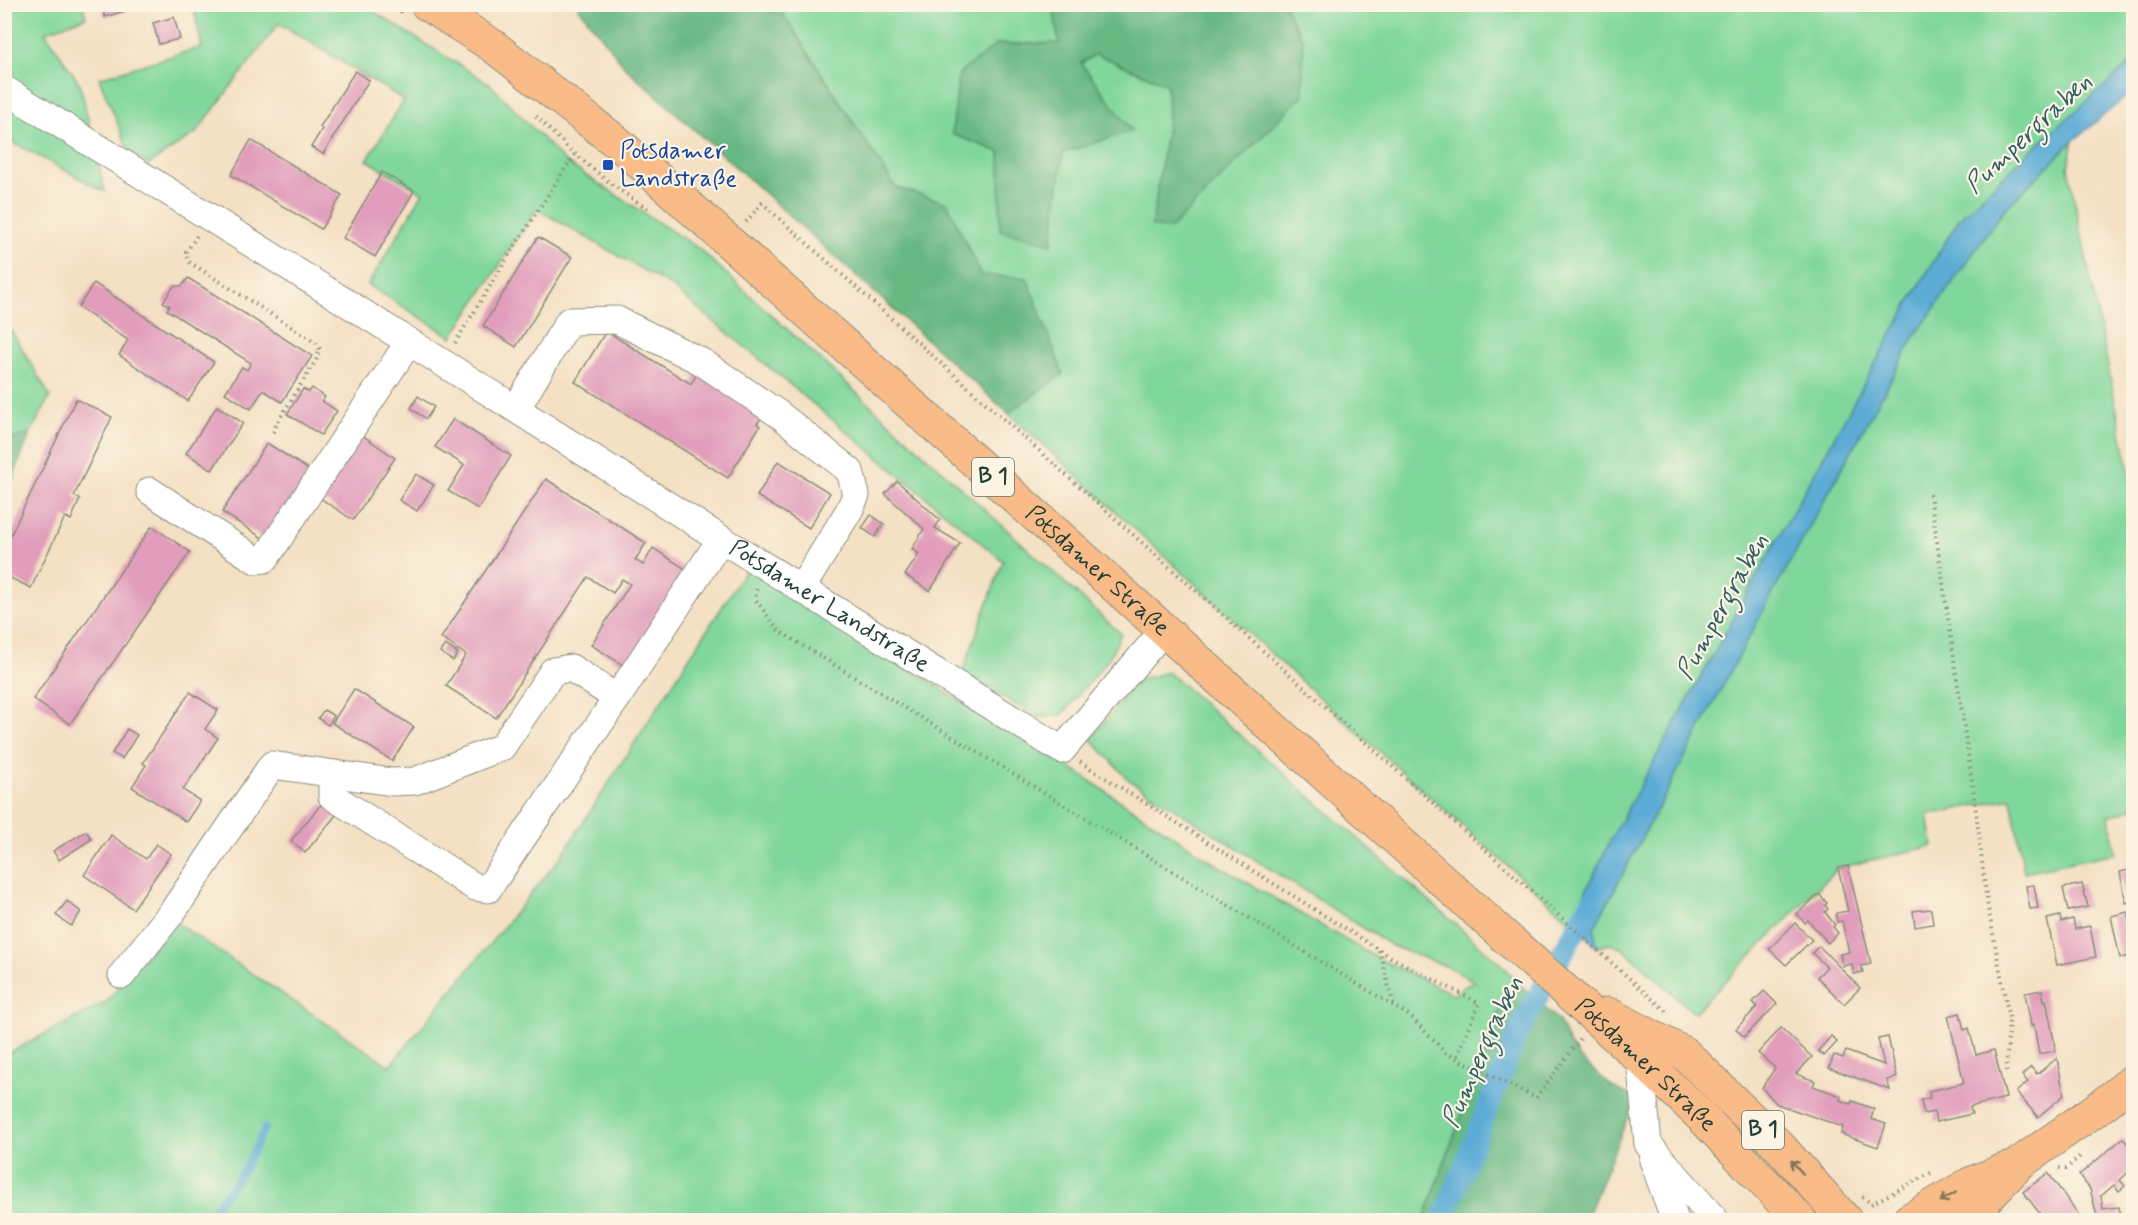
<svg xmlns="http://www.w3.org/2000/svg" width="2138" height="1225" font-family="Mynerve,sans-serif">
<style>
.green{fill:#80d79c;stroke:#508a68;stroke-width:1.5}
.forest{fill:#68b884;stroke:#447a5c;stroke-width:1.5}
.water{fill:#5cacd6;stroke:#3e7485;stroke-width:1.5}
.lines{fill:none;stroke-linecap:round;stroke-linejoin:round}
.stream{stroke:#5cacd6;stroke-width:7}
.canal{stroke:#5cacd6;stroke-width:22}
.building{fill:#e19dbb}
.minor-casing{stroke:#8a8e7c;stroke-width:29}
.major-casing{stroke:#8a8e7c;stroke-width:35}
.path{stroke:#8a8e7c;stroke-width:4;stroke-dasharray:1.5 4.5;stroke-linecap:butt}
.minor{stroke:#fff;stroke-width:27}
.major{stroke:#f9bc89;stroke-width:33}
.oneway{stroke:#81765a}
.transit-dot{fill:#1a4fb4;stroke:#fcf5e5;stroke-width:2}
.labels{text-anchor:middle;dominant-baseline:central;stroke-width:4.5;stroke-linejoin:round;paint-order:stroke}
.shield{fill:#fcf5e5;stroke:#617469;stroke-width:1.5}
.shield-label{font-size:22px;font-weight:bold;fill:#1f3d34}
.transit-label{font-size:24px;fill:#164399;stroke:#fcf5e5;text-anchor:start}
.street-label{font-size:24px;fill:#1f3d34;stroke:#fcf5e5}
.water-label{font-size:26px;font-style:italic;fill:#315e65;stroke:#fcf5e5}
</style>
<rect width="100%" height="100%" fill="#fcf5e5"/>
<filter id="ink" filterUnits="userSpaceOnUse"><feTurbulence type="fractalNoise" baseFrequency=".0167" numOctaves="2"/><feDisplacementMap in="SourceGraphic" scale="12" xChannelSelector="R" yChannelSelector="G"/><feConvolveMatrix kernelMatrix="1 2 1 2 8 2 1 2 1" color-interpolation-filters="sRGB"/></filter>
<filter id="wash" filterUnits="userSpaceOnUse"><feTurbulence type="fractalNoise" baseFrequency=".008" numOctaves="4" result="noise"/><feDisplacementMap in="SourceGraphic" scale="24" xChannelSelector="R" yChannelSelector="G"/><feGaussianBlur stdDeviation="1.35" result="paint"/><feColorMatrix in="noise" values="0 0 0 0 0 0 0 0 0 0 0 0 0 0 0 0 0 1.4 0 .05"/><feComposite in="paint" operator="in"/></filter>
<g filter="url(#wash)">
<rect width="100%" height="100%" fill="#f4e0c3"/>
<!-- green -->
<g class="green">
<path d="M 4,5 L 83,5 L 86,17 L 45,32 L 80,84 L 105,192 L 5,138 Z"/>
<path d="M 193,5 L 363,5 L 490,84 L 565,162 L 698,248 L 1121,634 L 1109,658 L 1062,715 L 1038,718 L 962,673 L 1003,561 L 671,286 L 537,209 L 452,337 L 368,285 L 423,193 L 367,160 L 404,100 L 279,23 L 196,133 L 148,165 L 128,149 L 99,78 L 202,47 Z"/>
<path d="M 739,5 L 1053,5 L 1059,44 L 997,44 L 952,134 L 1000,152 L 1051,244 L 1063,153 L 1081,63 L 1096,54 L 1167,84 L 1168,120 L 1152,226 L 1303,41 L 1284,5 L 2133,5 L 2134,61 L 2028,153 L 1959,219 L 1909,303 L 1613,835 L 1571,922 L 1347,723 L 1008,413 L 1063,373 L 981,275 L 947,203 L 895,187 L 783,14 Z"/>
<path d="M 2073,141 L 2068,167 L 2133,491 L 2134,808 L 2109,816 L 2116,853 L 2024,872 L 2011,798 L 1928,815 L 1933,846 L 1838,868 L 1694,1013 L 1621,947 L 1610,944 L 1597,947 L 1594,928 L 1757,622 L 1915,336 L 2001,213 Z"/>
<path d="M 11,330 L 50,396 L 30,434 L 5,441 L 5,331 Z"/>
<path d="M 749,565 L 949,694 L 1078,773 L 1214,863 L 1375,957 L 1453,994 L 1474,981 L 1448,967 L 1392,946 L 1129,780 L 1091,739 L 1138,680 L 1168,672 L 1503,966 L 1520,985 L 1498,1013 L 1424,1220 L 5,1220 L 5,1055 L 106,1002 L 175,922 L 390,1066 L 561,857 Z"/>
</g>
<!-- forest -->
<g class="forest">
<path d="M 739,4 L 783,14 L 895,187 L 947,203 L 981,275 L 1027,278 L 1063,374 L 1008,413 L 625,67 L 578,7 L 578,5 Z"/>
<path d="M 1214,5 L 1217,9 L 1231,5 L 1284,5 L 1303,41 L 1303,95 L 1170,229 L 1152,226 L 1168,120 L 1167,84 L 1096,54 L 1081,63 L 1132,131 L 1063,153 L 1052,244 L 1000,230 L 1000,152 L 952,134 L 959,74 L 997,44 L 1059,43 L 1053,5 Z"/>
<path d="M 30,434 L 5,498 L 5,441 Z"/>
<path d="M 1520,985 L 1559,1021 L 1569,1044 L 1580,1058 L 1612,1087 L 1633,1097 L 1634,1102 L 1586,1220 L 1424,1220 L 1498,1013 Z"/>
</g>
<!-- water -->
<path class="water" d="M 2133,61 L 2133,91 L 2073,141 L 2001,213 L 1915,336 L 1757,622 L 1594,928 L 1597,947 L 1571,922 L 1613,835 L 1909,303 L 1959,219 L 2028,153 Z"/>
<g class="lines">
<!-- stream -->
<path class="stream" d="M 205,1220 L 242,1173 L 265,1128"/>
<!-- canal -->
<path class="canal" d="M 1443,1220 L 1517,1034 L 1592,901"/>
</g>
<g id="blocks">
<!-- building -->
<g class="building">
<path d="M 101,4 L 145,4 L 145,5 L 105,17 Z"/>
<path d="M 174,17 L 180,39 L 159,44 L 153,23 Z"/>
<path d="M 355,71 L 369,80 L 323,154 L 311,147 L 322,129 L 320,127 Z"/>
<path d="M 251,140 L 342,195 L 321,229 L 231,175 Z"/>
<path d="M 382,172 L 414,191 L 375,257 L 343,238 Z"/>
<path d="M 538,237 L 572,257 L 516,347 L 483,326 Z"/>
<path d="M 188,278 L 312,356 L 282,402 L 263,390 L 251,409 L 225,393 L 242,367 L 247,370 L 251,363 L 167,310 L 170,306 L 163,302 L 174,286 L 182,286 Z"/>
<path d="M 94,283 L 214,362 L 188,401 L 119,355 L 128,340 L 78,307 Z"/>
<path d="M 606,331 L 691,384 L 700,369 L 766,410 L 757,424 L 760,426 L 728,478 L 575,382 Z"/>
<path d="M 312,388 L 325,397 L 322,401 L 337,411 L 321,435 L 287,414 L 303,389 L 309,392 Z"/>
<path d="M 418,396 L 434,407 L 426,419 L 411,408 Z"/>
<path d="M 76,399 L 112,417 L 74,496 L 80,499 L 71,520 L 65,517 L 31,588 L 4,575 L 4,549 Z"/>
<path d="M 217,406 L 243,423 L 212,470 L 186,453 Z"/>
<path d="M 453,419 L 511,456 L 478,509 L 448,491 L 464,465 L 435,447 Z"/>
<path d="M 362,435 L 395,458 L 353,520 L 320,498 Z"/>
<path d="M 267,443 L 312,472 L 267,541 L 222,512 Z"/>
<path d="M 778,461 L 830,493 L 809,528 L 757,496 Z"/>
<path d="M 416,474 L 434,485 L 417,511 L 399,500 Z"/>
<path d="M 546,479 L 646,543 L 635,560 L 643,565 L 653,548 L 687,570 L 626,667 L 591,645 L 630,584 L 622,579 L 613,593 L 588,577 L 496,718 L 446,686 L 466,655 L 441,638 Z"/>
<path d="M 897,481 L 940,520 L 935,528 L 960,543 L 930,591 L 905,575 L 919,554 L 912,549 L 924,529 L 885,494 Z"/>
<path d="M 871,515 L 884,524 L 875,537 L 862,528 Z"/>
<path d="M 152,526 L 190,552 L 70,724 L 33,699 Z"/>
<path d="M 445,645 L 458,653 L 453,661 L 440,652 Z"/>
<path d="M 354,689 L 414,727 L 392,761 L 332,723 Z"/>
<path d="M 190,692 L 218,710 L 205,729 L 218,738 L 183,790 L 200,801 L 186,822 L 132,787 L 146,765 L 143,763 Z"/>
<path d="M 324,710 L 334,716 L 328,725 L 318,718 Z"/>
<path d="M 127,729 L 137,735 L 122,759 L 112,753 Z"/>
<path d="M 322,803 L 336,815 L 305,853 L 291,841 Z"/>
<path d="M 86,831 L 92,839 L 59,860 L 53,851 Z"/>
<path d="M 111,835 L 146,859 L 156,844 L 171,854 L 133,909 L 84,875 Z"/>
<path d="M 1848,866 L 1871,964 L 1861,966 L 1863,972 L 1854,974 L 1852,964 L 1843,966 L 1840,954 L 1849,952 L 1842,921 L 1837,922 L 1836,913 L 1848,911 L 1838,868 Z"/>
<path d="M 2133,869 L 2133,901 L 2126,903 L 2120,872 Z"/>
<path d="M 2082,884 L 2088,907 L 2068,911 L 2063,888 Z"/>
<path d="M 2034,885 L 2038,908 L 2030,909 L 2026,886 Z"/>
<path d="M 1819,894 L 1827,903 L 1825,905 L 1828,909 L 1825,912 L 1835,925 L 1833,927 L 1838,933 L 1828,943 L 1808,920 L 1805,923 L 1797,914 Z"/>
<path d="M 67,901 L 81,912 L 71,926 L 56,915 Z"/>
<path d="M 1931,909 L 1933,924 L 1915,927 L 1913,911 Z"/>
<path d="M 2128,912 L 2133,941 L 2133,956 L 2120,958 L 2111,916 Z"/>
<path d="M 2060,916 L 2061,922 L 2073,919 L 2075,929 L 2090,926 L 2096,957 L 2057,965 L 2047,919 Z"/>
<path d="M 1795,923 L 1812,940 L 1786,965 L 1769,949 Z"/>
<path d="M 1819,946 L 1860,988 L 1844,1004 L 1817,977 L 1827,967 L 1812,953 Z"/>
<path d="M 2042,990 L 2044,1001 L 2046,1000 L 2056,1051 L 2039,1054 L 2034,1025 L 2031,1026 L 2025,993 Z"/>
<path d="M 1764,991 L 1777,1004 L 1744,1037 L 1736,1029 L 1757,1007 L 1753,1002 Z"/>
<path d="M 1960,1013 L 1964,1030 L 1969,1028 L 1976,1055 L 1994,1050 L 2006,1098 L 1970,1107 L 1972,1114 L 1936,1122 L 1934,1112 L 1924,1114 L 1921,1100 L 1930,1098 L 1929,1091 L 1964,1083 L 1948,1016 Z"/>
<path d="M 1781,1028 L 1812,1057 L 1796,1074 L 1815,1081 L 1813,1086 L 1841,1096 L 1840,1100 L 1851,1104 L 1852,1101 L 1874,1109 L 1871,1119 L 1886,1124 L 1878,1147 L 1841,1134 L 1843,1127 L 1777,1104 L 1762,1088 L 1775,1068 L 1758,1053 Z"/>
<path d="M 1831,1036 L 1837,1042 L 1824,1056 L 1818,1051 Z"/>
<path d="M 1888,1037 L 1897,1077 L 1887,1080 L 1890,1090 L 1829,1068 L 1834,1055 L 1843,1058 L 1846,1051 L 1884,1065 L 1878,1039 Z"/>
<path d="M 2057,1058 L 2064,1095 L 2038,1117 L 2016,1092 L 2028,1082 L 2022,1075 L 2031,1067 L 2037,1074 Z"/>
<path d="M 2123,1138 L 2133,1151 L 2133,1168 L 2120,1180 L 2125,1186 L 2119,1191 L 2114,1185 L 2101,1196 L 2103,1209 L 2119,1207 L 2121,1220 L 2098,1220 L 2090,1189 L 2079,1175 Z"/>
<path d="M 2048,1173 L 2079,1215 L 2071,1220 L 2045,1220 L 2023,1192 Z"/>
</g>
</g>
</g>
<g filter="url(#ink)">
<use href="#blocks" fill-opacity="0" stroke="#8a8e7c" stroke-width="1.5"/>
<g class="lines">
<!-- minor casing -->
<g class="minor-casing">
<g id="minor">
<path id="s1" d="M 4,89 L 443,363 L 721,539 L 1062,750 L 1164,630"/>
<path d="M 516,409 L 569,321 L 617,320 L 702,362 L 780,415 L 850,471 L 856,495 L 850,509 L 801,589"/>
<path d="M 150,491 L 256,560 L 265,559 L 409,342"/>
<path d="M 332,774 L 332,796 L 475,887 L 488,889 L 617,698"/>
<path d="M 122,975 L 173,911 L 272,765 L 392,782 L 415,781 L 502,747 L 553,671 L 571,668 L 617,698 L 721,539"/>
<path d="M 1640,1058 L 1648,1144 L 1715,1220"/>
<path d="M 1653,1160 L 1675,1220"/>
</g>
</g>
<!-- major casing -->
<g class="major-casing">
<g id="major">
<path id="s2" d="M 427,4 L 493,46 L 619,144 L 1164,630 L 1640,1058 L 1702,1117 L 1800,1220"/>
<path d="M 1608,1014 L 1685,1054 L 1779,1146 L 1845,1220"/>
<path d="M 1909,1220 L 1970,1184 L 2007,1169"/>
<path d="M 1965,1220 L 2020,1163 L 2101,1106 L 2134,1080"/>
</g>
</g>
<!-- path -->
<g class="path">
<path d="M 391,4 L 403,13"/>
<path d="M 536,116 C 570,151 608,185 650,210"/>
<path d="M 746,222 L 762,203 L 1668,1013"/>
<path d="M 197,236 L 186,252 L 189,262 L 315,342 L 320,349 L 316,360 L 277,423 L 273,433"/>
<path d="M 455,343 L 514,247 L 575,154"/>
<path d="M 1930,494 L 1974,795 L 1987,902 L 2009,1018 L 2006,1076"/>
<path d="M 757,589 L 755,599 L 779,631 L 1410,1016 L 1446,1053 L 1536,1098 L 1580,1039"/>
<path d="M 1080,762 L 1392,958 L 1479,1003 L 1456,1059"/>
<path d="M 1379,950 L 1394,1006"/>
<path d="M 2059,1168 L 2066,1169 L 2080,1156"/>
<path d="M 1862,1197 L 1871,1203"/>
<path d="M 1871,1204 L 1931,1173"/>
</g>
<!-- minor -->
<use href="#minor" class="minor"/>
<!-- major -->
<use href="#major" class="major"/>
</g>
<!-- one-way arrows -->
<defs><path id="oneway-shaft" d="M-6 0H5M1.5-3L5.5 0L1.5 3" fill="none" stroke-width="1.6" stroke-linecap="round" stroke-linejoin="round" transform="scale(1.5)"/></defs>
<g class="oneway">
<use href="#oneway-shaft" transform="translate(1797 1167) rotate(-132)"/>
<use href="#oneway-shaft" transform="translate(1948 1197) rotate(150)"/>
</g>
</g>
<!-- markers -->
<rect class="transit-dot" x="602" y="159" width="12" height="12" rx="3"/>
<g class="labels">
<!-- shield labels -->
<g class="shield">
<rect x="972" y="458" width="42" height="38" rx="4.5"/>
<rect x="1742" y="1111" width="42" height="38" rx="4.5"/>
</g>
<g class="shield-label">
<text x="993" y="477">B 1</text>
<text x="1763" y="1130">B 1</text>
</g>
<!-- transit labels -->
<g class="transit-label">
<text x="620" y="151">Potsdamer<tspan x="620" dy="28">Landstraße</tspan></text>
</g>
<!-- street labels -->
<g class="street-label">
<text stroke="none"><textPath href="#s2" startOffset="879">Potsdamer Straße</textPath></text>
<text stroke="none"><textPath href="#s1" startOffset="974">Potsdamer Landstraße</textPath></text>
<text stroke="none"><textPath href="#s2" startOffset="1617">Potsdamer Straße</textPath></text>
</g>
<!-- water labels -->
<g class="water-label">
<text transform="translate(2029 134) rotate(-43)">Pumpergraben</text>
<text transform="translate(1723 607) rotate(-61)">Pumpergraben</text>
<text transform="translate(1483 1052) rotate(-66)">Pumpergraben</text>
</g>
</g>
<!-- margin -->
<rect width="2138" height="1225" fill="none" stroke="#fcf5e5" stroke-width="24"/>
</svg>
